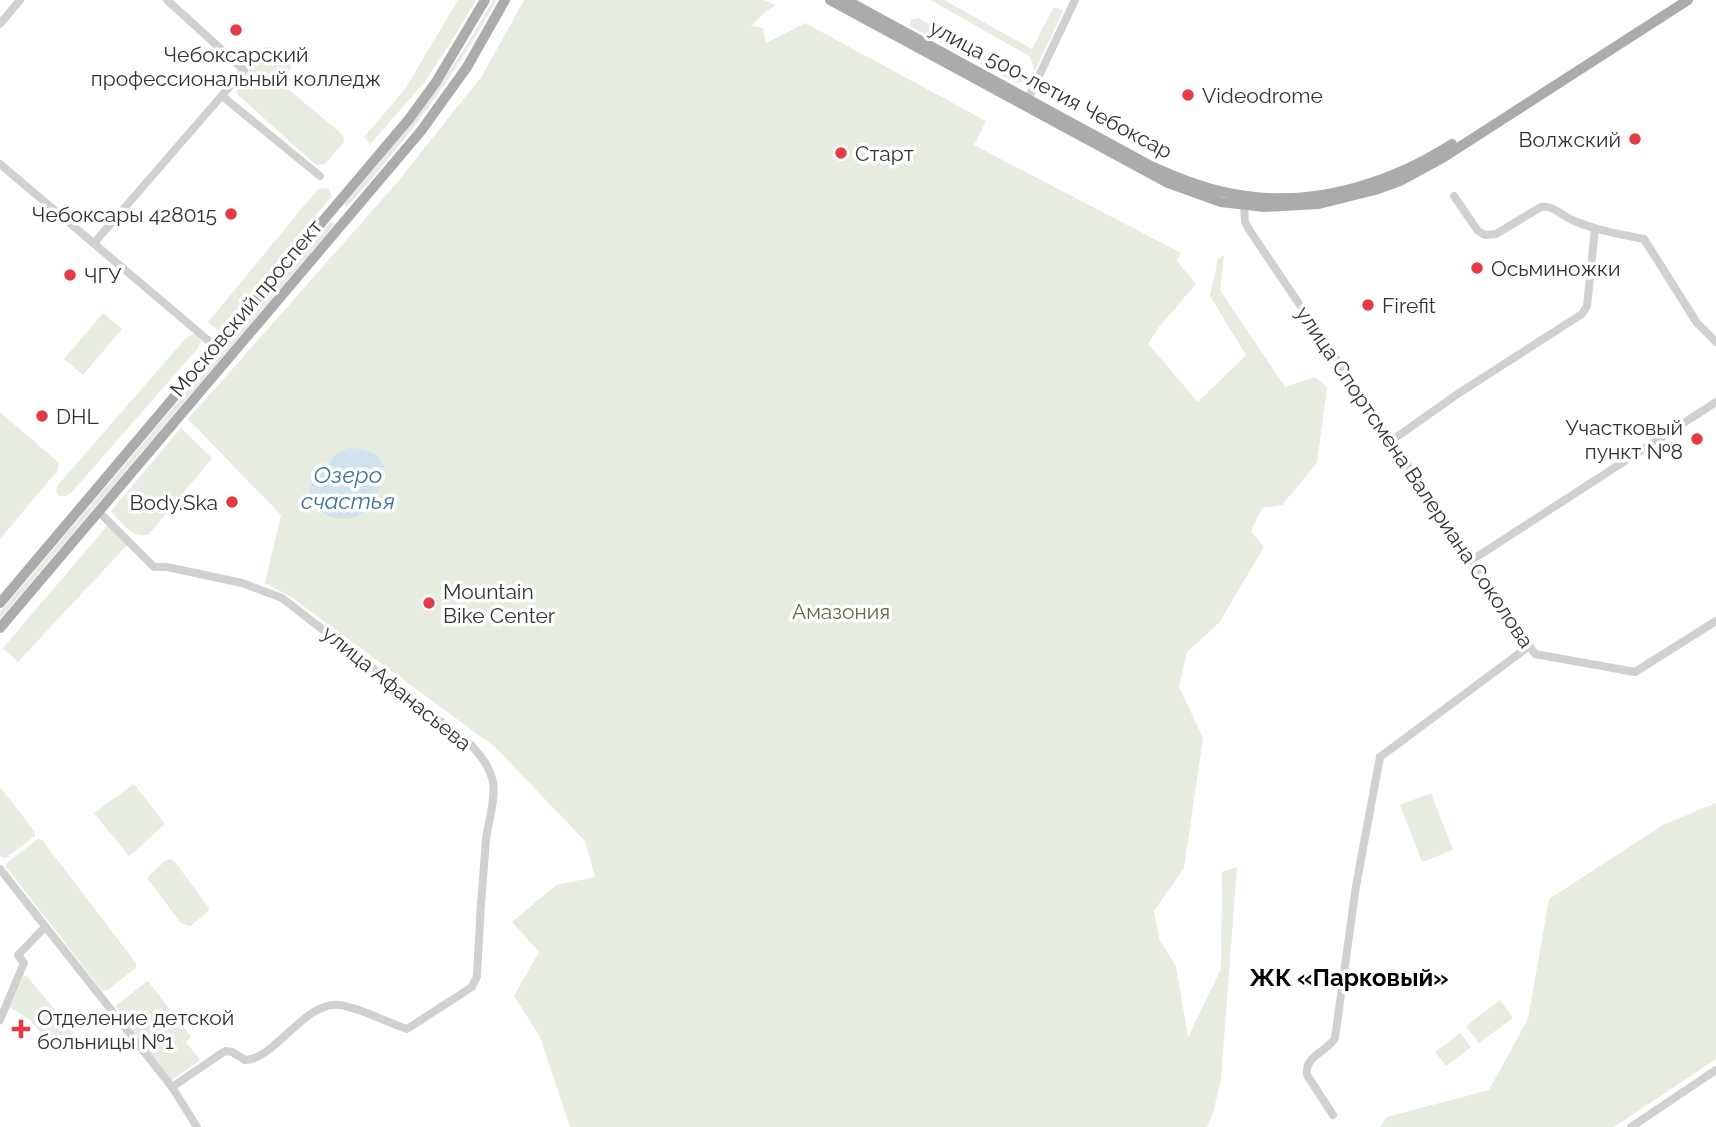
<svg xmlns="http://www.w3.org/2000/svg" width="1716" height="1127" font-family="Raleway,sans-serif">
<style>
.green{fill:#e6ecdf}
.water{fill:#cfe2ee}
.lines{fill:none;stroke-linecap:round;stroke-linejoin:round}
.minor{stroke:#d0d0d0;stroke-width:8}
.major{stroke:#ababab;stroke-width:10}
.poi-dot{fill:#e63946;stroke:#fff;stroke-width:2.5}
.labels{text-anchor:middle;dominant-baseline:central;stroke-width:7;stroke-linejoin:round;paint-order:stroke}
.poi-label{font-size:21px;fill:#333;stroke:#fff;text-anchor:start}
.street-label{font-size:21px;fill:#333;stroke:#fff}
.park-label{font-size:21px;fill:#56703f;stroke:#fff}
.water-label{font-size:23px;font-style:italic;fill:#3f7597;stroke:#fff}
.quarter-label{font-size:24px;font-weight:bold;fill:#000;stroke:#fff}
</style>
<rect width="100%" height="100%" fill="#fff"/>
<!-- green -->
<g class="green">
<path d="M 458,0 L 476,0 L 456,34 L 424,83 L 370,144 L 364,137 L 405,89 Z"/>
<path d="M 493,0 L 496,0 C 456,76 404,143 347,207 L 344,204 C 400,140 452,75 493,0 Z"/>
<path d="M 524,0 L 763,0 L 776,5 L 766,11 L 751,26 L 763,28 L 766,43 L 805,23 L 986,121 L 974,145 L 1181,253 L 1177,261 L 1196,284 L 1159,327 L 1148,344 L 1198,402 L 1246,355 L 1210,296 L 1218,259 L 1224,255 L 1220,290 L 1285,387 L 1315,377 L 1327,387 L 1317,463 L 1282,505 L 1262,508 L 1251,531 L 1264,547 L 1219,623 L 1187,652 L 1179,687 L 1203,738 L 1184,868 L 1154,911 L 1159,939 L 1176,966 L 1188,1037 L 1221,969 L 1222,872 L 1237,867 L 1221,1079 L 1213,1113 L 1207,1127 L 570,1127 L 540,1037 L 514,996 L 539,952 L 512,922 L 556,885 L 595,877 L 585,841 L 495,747 L 291,597 L 265,583 L 281,515 L 188,419 L 395,185 L 482,76 Z"/>
<path d="M 930,0 L 944,0 L 1032,49 L 1054,7 L 1063,11 L 1035,71 L 1029,56 Z"/>
<path d="M 918,18 L 1023,74 L 1028,77 L 1026,81 L 1016,83 L 910,26 L 911,20 Z"/>
<path d="M 265,47 L 270,47 L 290,63 L 291,68 L 281,81 L 282,84 L 343,135 L 344,142 L 325,164 L 316,165 L 237,94 L 236,88 Z"/>
<path d="M 328,188 L 332,196 L 219,331 L 208,322 L 318,189 Z"/>
<path d="M 331,221 L 335,224 L 0,619 L 0,612 Z"/>
<path d="M 103,313 L 122,329 L 83,375 L 64,359 Z"/>
<path d="M 193,334 L 198,336 L 201,341 L 198,348 L 71,493 L 66,496 L 59,496 L 56,491 L 58,485 L 186,338 Z"/>
<path d="M 0,412 L 59,463 L 58,470 L 0,539 Z"/>
<path d="M 181,428 L 212,458 L 149,534 C 133,541 121,521 111,511 Z"/>
<path d="M 107,526 L 128,544 L 18,662 L 3,648 Z"/>
<path d="M 134,784 L 165,824 L 129,856 L 94,813 Z"/>
<path d="M 0,787 L 35,832 L 35,836 L 5,858 L 0,856 Z"/>
<path d="M 1431,793 L 1453,850 L 1422,862 L 1400,805 Z"/>
<path d="M 1716,803 L 1716,1059 L 1614,1127 L 1380,1127 L 1387,1117 L 1489,1090 L 1528,1019 L 1549,899 L 1663,825 Z"/>
<path d="M 38,839 L 42,840 L 136,963 L 136,968 L 106,991 L 101,989 L 6,867 L 7,863 Z"/>
<path d="M 171,859 L 175,862 L 209,908 L 208,912 L 190,926 L 181,923 L 147,878 L 166,860 Z"/>
<path d="M 26,975 L 74,1033 L 59,1047 L 52,1046 L 30,1020 L 10,1007 L 23,977 Z"/>
<path d="M 148,981 L 191,1037 L 186,1042 L 200,1060 L 171,1081 L 115,1006 Z"/>
<path d="M 1500,1000 L 1513,1018 L 1479,1043 L 1466,1026 Z"/>
<path d="M 1460,1033 L 1471,1047 L 1446,1066 L 1435,1052 Z"/>
</g>
<!-- water -->
<path class="water" d="M 348,448 C 362,448 381,452 383,467 C 380,479 379,494 372,504 C 351,533 301,514 311,486 C 313,481 318,478 322,473 C 334,459 328,458 348,448 Z"/>
<g class="lines">
<!-- minor -->
<g class="minor">
<path d="M 0,24 L 20,0"/>
<path d="M 222,96 L 320,176"/>
<path d="M 1028,99 L 1075,0"/>
<path d="M 0,164 L 216,347"/>
<path d="M 1454,196 L 1478,231 L 1485,235 L 1496,234 L 1541,207 C 1553,205 1560,214 1570,219 C 1594,230 1619,234 1644,239 L 1697,323 L 1716,342"/>
<path d="M 1244,206 L 1245,222 L 1250,231 L 1535,654 L 1635,672 L 1716,621"/>
<path d="M 94,243 L 244,70 L 167,0"/>
<path d="M 1391,441 L 1459,393 L 1582,314 L 1587,306 L 1595,229"/>
<path d="M 99,512 L 154,567 L 167,567 L 242,583 L 282,598 L 471,745 C 481,756 490,767 493,782 C 496,800 488,822 486,840 C 482,885 479,930 477,976 L 472,987 L 407,1029 C 385,1022 362,1008 339,1005 C 305,1001 274,1060 245,1060 L 232,1052 L 225,1051 L 172,1087"/>
<path d="M 1472,560 L 1716,402"/>
<path d="M 0,869 L 172,1087 L 197,1127"/>
<path d="M 0,1020 L 24,963 L 18,955 L 45,927"/>
<path d="M 1333,1115 L 1307,1075 C 1304,1056 1327,1052 1335,1038 L 1356,886 L 1380,757 L 1528,647"/>
<path d="M 1631,1127 L 1716,1070"/>
</g>
<!-- major -->
<g class="major">
<path d="M 830,0 L 1168,183 L 1221,202 L 1264,207 L 1319,204 L 1375,190 L 1400,181 L 1444,157 L 1688,0"/>
<path d="M 846,0 L 1149,165 C 1180,179 1212,192 1247,196 C 1318,206 1393,182 1452,144"/>
<path d="M 0,603 L 409,119 L 436,82 L 485,0"/>
<path d="M 0,628 L 421,131 L 467,67 L 505,0"/>
</g>
</g>
<!-- markers -->
<g class="poi-dot">
<circle cx="236" cy="30" r="7"/>
<circle cx="1188" cy="95" r="7"/>
<circle cx="1635" cy="139" r="7"/>
<circle cx="841" cy="153" r="7"/>
<circle cx="231" cy="214" r="7"/>
<circle cx="1477" cy="268" r="7"/>
<circle cx="70" cy="275" r="7"/>
<circle cx="1368" cy="305" r="7"/>
<circle cx="42" cy="416" r="7"/>
<circle cx="1697" cy="439" r="7"/>
<circle cx="232" cy="502" r="7"/>
<circle cx="429" cy="603" r="7"/>
<path d="M17.5 1018.5h7v7h7v7h-7v7h-7v-7h-7v-7h7z"/>
</g>
<g class="labels">
<!-- poi labels -->
<g class="poi-label">
<text x="236" y="54" text-anchor="middle">Чебоксарский<tspan x="236" dy="24">профессиональный колледж</tspan></text>
<text x="1202" y="95">Videodrome</text>
<text x="1621" y="139" text-anchor="end">Волжский</text>
<text x="855" y="153">Старт</text>
<text x="217" y="214" text-anchor="end">Чебоксары 428015</text>
<text x="1491" y="268">Осьминожки</text>
<text x="84" y="275">ЧГУ</text>
<text x="1382" y="305">Firefit</text>
<text x="56" y="416">DHL</text>
<text x="1683" y="427" text-anchor="end">Участковый<tspan x="1683" dy="24">пункт №8</tspan></text>
<text x="218" y="502" text-anchor="end">Body.Ska</text>
<text x="443" y="591">Mountain<tspan x="443" dy="24">Bike Center</tspan></text>
<text x="37" y="1017">Отделение детской<tspan x="37" dy="24">больницы №1</tspan></text>
</g>
<!-- street labels -->
<g class="street-label">
<text transform="translate(1051 89) rotate(28)">улица 500-летия Чебоксар</text>
<text transform="translate(246 308) rotate(-50)">Московский проспект</text>
<text transform="translate(1415 477) rotate(56)">улица Спортсмена Валериана Соколова</text>
<text transform="translate(397 688) rotate(39)">улица Афанасьева</text>
</g>
<!-- park labels -->
<g class="park-label">
<text x="841" y="611">Амазония</text>
</g>
<!-- water labels -->
<g class="water-label">
<text x="348" y="474">Озеро<tspan x="348" dy="26">счастья</tspan></text>
</g>
<!-- quarter labels -->
<g class="quarter-label">
<text x="1349" y="977">ЖК «Парковый»</text>
</g>
</g>
</svg>
